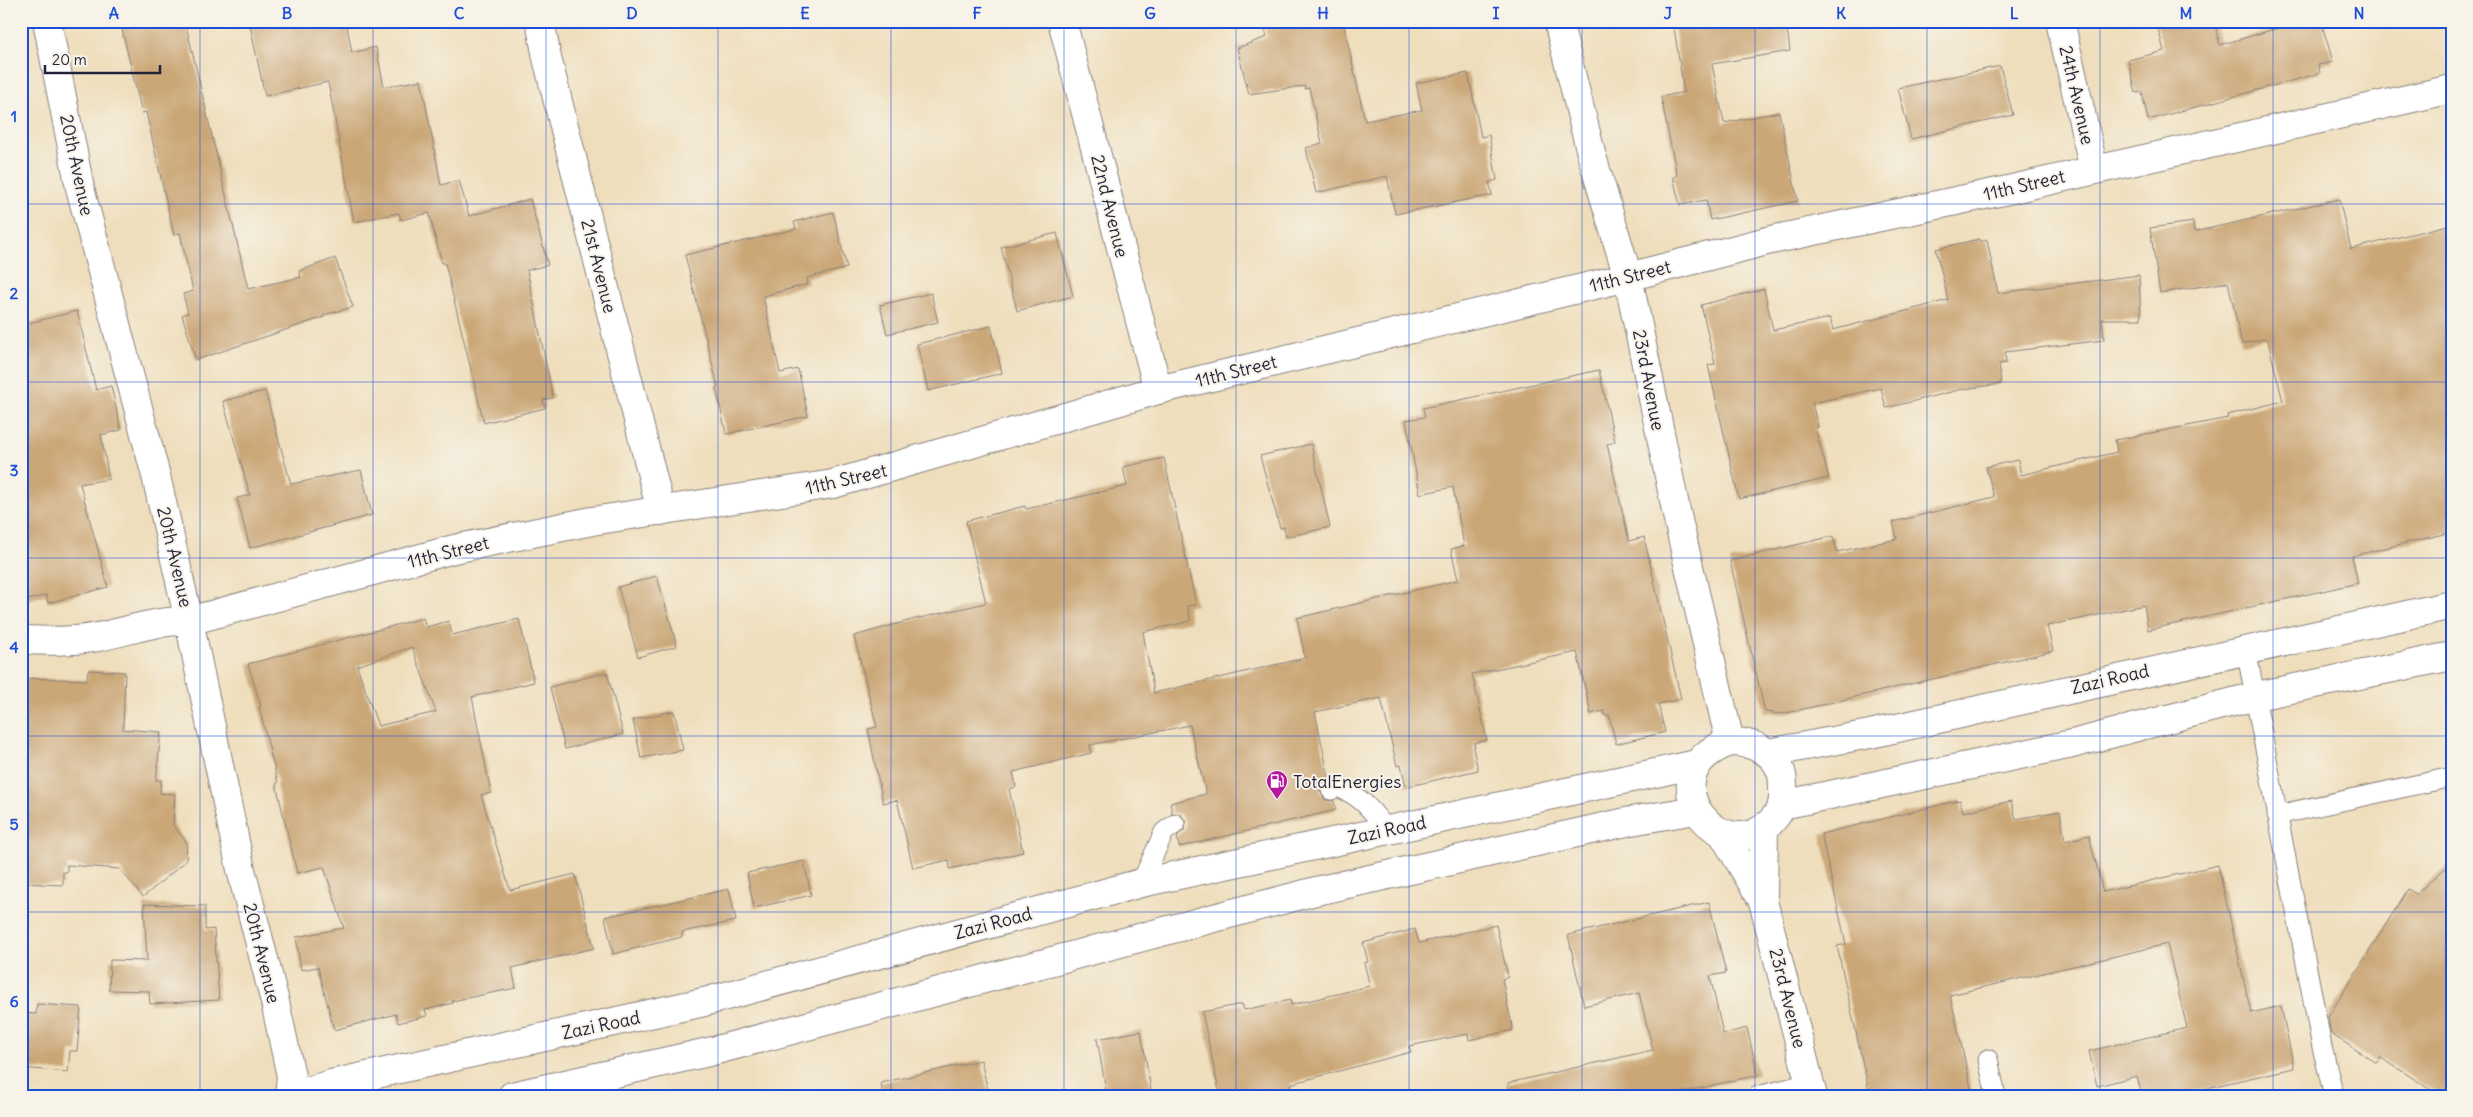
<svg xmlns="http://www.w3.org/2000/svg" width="2473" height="1117" font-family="Delius,sans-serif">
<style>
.building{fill:#cba778;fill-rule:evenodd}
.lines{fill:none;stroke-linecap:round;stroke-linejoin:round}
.service-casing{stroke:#88807c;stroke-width:21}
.minor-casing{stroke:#88807c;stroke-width:30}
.tertiary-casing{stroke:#88807c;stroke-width:30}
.service{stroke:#fff;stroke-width:19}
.minor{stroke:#fff;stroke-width:28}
.tertiary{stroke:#fff;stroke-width:28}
.grid{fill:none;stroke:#1d4ed8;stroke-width:1;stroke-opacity:0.55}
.labels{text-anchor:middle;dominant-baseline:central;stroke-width:4;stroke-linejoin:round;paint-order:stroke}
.street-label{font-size:18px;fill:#22223b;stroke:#f7f3e8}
.poi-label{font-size:18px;fill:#22223b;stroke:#f7f3e8;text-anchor:start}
.neatline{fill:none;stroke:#1d4ed8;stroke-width:2}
.grid-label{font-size:16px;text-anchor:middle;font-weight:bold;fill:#1d4ed8}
</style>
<rect width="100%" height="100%" fill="#f7f3e8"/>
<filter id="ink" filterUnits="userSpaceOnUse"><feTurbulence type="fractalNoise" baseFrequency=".02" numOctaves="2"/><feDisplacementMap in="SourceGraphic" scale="10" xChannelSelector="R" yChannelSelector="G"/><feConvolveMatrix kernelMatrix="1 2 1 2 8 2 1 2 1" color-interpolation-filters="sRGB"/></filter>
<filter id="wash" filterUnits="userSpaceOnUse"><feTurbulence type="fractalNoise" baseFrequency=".0096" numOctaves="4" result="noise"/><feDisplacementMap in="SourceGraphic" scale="20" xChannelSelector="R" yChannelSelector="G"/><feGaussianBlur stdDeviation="1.12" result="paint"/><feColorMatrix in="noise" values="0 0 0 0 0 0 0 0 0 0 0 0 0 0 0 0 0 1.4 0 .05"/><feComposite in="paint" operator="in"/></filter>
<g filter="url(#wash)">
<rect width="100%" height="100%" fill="#efdebc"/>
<g id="blocks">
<!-- building -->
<g class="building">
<path d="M 120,21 L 185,21 L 248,289 L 301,277 L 299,271 L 335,258 L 353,307 L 324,315 L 324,317 L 196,360 L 182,315 L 188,313 L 183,294 L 193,291 L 180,233 L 174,235 L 146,112 L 142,113 Z"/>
<path d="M 249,21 L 346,21 L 352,53 L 376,47 L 384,87 L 421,80 L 441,185 L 459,180 L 469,216 L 530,199 L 548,265 L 527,270 L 553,398 L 543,400 L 545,408 L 484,423 L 445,263 L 442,263 L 429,213 L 401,220 L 399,213 L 354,222 L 328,82 L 265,96 Z"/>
<path d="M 1263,21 L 1343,21 L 1365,121 L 1422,110 L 1416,83 L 1468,73 L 1481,137 L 1489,135 L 1497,180 L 1489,182 L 1492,195 L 1395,214 L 1387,176 L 1316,193 L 1306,148 L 1322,143 L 1309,88 L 1305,89 L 1305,86 L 1249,94 L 1237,48 L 1267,37 Z"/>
<path d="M 1673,21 L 1786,21 L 1790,51 L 1712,64 L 1724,123 L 1779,112 L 1798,201 L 1710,220 L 1706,200 L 1680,205 L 1673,177 L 1677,176 L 1661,97 L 1684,92 Z"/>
<path d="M 2156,21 L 2214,21 L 2220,45 L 2302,21 L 2321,21 L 2333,62 L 2318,65 L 2320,73 L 2148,120 L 2142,92 L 2136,93 L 2128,60 L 2164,51 Z"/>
<path d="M 2000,66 L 2013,115 L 1911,139 L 1898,88 Z"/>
<path d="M 2339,199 L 2351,249 L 2452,224 L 2452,532 L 2352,556 L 2358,583 L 2148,630 L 2144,605 L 2047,626 L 2053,651 L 1782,714 L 1765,712 L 1730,561 L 1833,536 L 1837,552 L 1897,539 L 1893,522 L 1994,497 L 1986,467 L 2018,460 L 2021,475 L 2117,452 L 2115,440 L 2228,418 L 2227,415 L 2283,401 L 2267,338 L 2242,344 L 2228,282 L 2160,293 L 2150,228 L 2193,222 L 2194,232 Z"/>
<path d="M 833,212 L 847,268 L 807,278 L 808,284 L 763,296 L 780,373 L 798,369 L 808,416 L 726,434 L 716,387 L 718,387 L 685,255 L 796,229 L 794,222 Z"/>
<path d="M 1057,233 L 1073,296 L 1017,311 L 1001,247 Z"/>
<path d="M 1979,239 L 1980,242 L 1987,240 L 1998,293 L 2139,275 L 2141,319 L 2102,319 L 2104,340 L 2005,352 L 2006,363 L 1999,364 L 2001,384 L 1963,389 L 1886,408 L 1881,388 L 1812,403 L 1818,427 L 1815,428 L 1829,478 L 1739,499 L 1708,365 L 1715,364 L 1701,305 L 1764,289 L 1773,330 L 1830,318 L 1833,330 L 1948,300 L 1936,249 Z"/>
<path d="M 931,293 L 938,322 L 887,334 L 880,305 Z"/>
<path d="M 77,311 L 96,390 L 111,386 L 121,430 L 101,435 L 109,479 L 80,484 L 108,587 L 48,603 L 46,595 L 21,602 L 21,325 Z"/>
<path d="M 991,326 L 1002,373 L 928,391 L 917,344 Z"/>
<path d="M 1599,370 L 1615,442 L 1607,444 L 1629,541 L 1644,537 L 1681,699 L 1658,704 L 1665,732 L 1616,744 L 1609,715 L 1605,716 L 1604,711 L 1591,714 L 1577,652 L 1472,674 L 1487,740 L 1474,743 L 1475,747 L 1473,748 L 1478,770 L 1406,787 L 1401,765 L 1397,766 L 1381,698 L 1315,712 L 1329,778 L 1321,784 L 1320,791 L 1325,800 L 1334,801 L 1336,810 L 1179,847 L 1177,836 L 1185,829 L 1186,822 L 1180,814 L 1172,813 L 1170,803 L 1206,794 L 1190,725 L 1090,745 L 1091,753 L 1013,772 L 1016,787 L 1009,789 L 1023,852 L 950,869 L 949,860 L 913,868 L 897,800 L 883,803 L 868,729 L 877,727 L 854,636 L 915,619 L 986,603 L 966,521 L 1025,506 L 1026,509 L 1127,486 L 1123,467 L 1164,458 L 1196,605 L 1187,606 L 1191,621 L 1143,632 L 1154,693 L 1305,658 L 1297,618 L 1458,580 L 1451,549 L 1464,546 L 1453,487 L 1420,494 L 1406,420 L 1425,417 L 1423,408 Z"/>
<path d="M 265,391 L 291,484 L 361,470 L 372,515 L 250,548 L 237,498 L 250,495 L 223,401 Z"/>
<path d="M 1311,444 L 1330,527 L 1286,537 L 1284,527 L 1280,528 L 1260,456 Z"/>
<path d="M 657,576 L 677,646 L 638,657 L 618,587 Z"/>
<path d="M 423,618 L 426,627 L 449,621 L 452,635 L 519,619 L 534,682 L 472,697 L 491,793 L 481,795 L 510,890 L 575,874 L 594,948 L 512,968 L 516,988 L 452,1001 L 453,1003 L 425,1010 L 427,1016 L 398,1023 L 396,1014 L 334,1030 L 318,967 L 301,970 L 296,937 L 344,928 L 324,867 L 297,873 L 276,784 L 278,783 L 259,707 L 261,706 L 248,664 ZM 412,647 L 436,712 L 378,726 L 357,666 Z"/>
<path d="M 88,670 L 125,672 L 123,729 L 161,732 L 156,780 L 161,780 L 160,793 L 175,794 L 173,825 L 187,843 L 186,861 L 143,897 L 120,869 L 67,865 L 67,872 L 63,872 L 63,885 L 21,883 L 21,678 L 87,680 Z"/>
<path d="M 607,672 L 623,734 L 565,749 L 550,687 Z"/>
<path d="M 674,711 L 683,750 L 641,758 L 633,720 Z"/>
<path d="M 1960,800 L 1963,812 L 2011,801 L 2016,819 L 2060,811 L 2065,841 L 2089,835 L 2103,892 L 2218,865 L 2251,1013 L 2281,1006 L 2294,1068 L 2171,1096 L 2142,1096 L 2137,1076 L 2097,1086 L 2089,1051 L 2187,1028 L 2167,944 L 1950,995 L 1973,1096 L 1870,1096 L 1837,946 L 1846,944 L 1821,834 Z"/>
<path d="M 804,861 L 811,895 L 754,908 L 747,873 Z"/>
<path d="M 2452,862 L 2452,1096 L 2441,1096 L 2380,1057 L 2377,1063 L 2331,1034 L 2328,1017 L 2408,889 L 2416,894 Z"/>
<path d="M 729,889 L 736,921 L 682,932 L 682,937 L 613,954 L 605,917 Z"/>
<path d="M 1709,902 L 1726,973 L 1710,976 L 1723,1034 L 1747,1028 L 1758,1075 L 1666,1096 L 1510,1096 L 1508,1083 L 1653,1050 L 1639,993 L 1584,1006 L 1568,935 Z"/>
<path d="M 144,904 L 205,906 L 205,930 L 214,929 L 219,1000 L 150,1004 L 149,991 L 109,990 L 110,960 L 147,961 Z"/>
<path d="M 1496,925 L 1508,977 L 1502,979 L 1513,1030 L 1469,1040 L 1468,1034 L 1409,1046 L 1411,1052 L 1290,1084 L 1293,1096 L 1220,1096 L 1202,1012 L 1242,1004 L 1244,1010 L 1290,1000 L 1291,1005 L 1370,986 L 1364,963 L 1368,962 L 1363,943 L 1415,929 L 1419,943 Z"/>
<path d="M 37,1004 L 81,1007 L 77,1051 L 70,1051 L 68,1072 L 21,1068 L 21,1013 L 36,1014 Z"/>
<path d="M 1141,1031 L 1152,1096 L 1107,1096 L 1097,1039 Z"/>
<path d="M 981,1060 L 989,1096 L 883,1096 L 881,1083 Z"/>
</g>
</g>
</g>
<g filter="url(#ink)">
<use href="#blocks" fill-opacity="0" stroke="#88807c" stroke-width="1"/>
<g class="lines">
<!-- service casing -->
<g class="service-casing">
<g id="service">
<path d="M 2246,649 L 2322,1047 L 2334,1096"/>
<path d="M 1331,790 L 1336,787 C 1360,794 1372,811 1387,830"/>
<path d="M 2277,815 L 2452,777"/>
<path d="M 1141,883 L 1164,832 L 1175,824"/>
<path d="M 1988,1059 L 1996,1096"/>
<path d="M 1758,1096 L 1810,1083"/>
</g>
</g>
<!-- minor casing -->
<g class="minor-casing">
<g id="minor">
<path d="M 47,21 L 80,188 L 156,476 L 189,621 L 241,870 L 275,1002 L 291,1076 L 289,1096"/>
<path d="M 540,21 L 547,58 L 661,511"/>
<path d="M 1062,21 L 1158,390"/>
<path d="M 1558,21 L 1591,153 L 1628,277 L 1678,520 L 1730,742"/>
<path d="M 2060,21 L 2094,170"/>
<path d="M 21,640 C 47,641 73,642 98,637 C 129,631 157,620 189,621 L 454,549 L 592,521 L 833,484 L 1158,390 L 1628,277 L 1771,240 L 2008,190 L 2452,89"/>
<path d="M 1764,828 L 1763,901 L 1813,1096"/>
<path d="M 1723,834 L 1763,901"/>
</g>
</g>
<!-- tertiary casing -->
<g class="tertiary-casing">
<g id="tertiary">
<path d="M 1730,742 C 1758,742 1784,756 1783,787 C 1783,795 1784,803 1780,810 C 1732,886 1637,775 1730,742 Z"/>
<path d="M 1768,753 L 1870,734 L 2452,605"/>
<path d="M 1782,805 L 2072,744 L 2256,696 L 2452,656"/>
<path d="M 292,1096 L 331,1084 L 704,1002 L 1141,883 L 1697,764"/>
<path d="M 512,1096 L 713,1051 L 1316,891 L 1631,821 L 1696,810"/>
</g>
</g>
<!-- service -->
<use href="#service" class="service"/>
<!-- minor -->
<use href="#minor" class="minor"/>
<!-- tertiary -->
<use href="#tertiary" class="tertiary"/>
</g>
</g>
<!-- grid -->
<path class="grid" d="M 200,21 L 200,1096M 373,21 L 373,1096M 546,21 L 546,1096M 718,21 L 718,1096M 891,21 L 891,1096M 1064,21 L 1064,1096M 1236,21 L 1236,1096M 1409,21 L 1409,1096M 1582,21 L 1582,1096M 1755,21 L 1755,1096M 1927,21 L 1927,1096M 2100,21 L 2100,1096M 2273,21 L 2273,1096M 21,204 L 2452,204M 21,382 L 2452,382M 21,558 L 2452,558M 21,736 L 2452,736M 21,912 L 2452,912"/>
<!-- icons -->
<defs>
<g id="fuel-pin" transform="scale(1.125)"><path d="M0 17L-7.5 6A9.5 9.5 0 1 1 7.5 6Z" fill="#b5179e" stroke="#f7f3e8"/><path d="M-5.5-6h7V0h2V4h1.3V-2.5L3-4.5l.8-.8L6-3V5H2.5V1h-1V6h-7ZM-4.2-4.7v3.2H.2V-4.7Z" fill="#fff"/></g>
</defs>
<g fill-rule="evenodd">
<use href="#fuel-pin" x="1277" y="781"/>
</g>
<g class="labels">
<!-- street labels -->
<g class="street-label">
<text transform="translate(2077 95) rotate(77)">24th Avenue</text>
<text transform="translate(77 165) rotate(78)">20th Avenue</text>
<text transform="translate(2024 185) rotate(-13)">11th Street</text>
<text transform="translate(1110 206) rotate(76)">22nd Avenue</text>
<text transform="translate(599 266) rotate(76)">21st Avenue</text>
<text transform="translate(1630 276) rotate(-14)">11th Street</text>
<text transform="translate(1236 371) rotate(-14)">11th Street</text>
<text transform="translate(1649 380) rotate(79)">23rd Avenue</text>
<text transform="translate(846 479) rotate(-13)">11th Street</text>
<text transform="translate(448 552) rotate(-14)">11th Street</text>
<text transform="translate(175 557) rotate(77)">20th Avenue</text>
<text transform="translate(2110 679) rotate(-13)">Zazi Road</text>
<text transform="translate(1387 830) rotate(-12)">Zazi Road</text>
<text transform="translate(993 923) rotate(-15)">Zazi Road</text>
<text transform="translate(262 953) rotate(76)">20th Avenue</text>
<text transform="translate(1788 998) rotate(76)">23rd Avenue</text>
<text transform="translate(601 1025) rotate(-12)">Zazi Road</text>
</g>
<!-- poi labels -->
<g class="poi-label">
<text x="1293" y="781">TotalEnergies</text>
</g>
</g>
<!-- margin -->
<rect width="2473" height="1117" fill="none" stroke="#f7f3e8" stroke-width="55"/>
<!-- scale -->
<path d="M45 65v8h115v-8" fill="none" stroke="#22223b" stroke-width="2.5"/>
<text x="52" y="65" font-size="15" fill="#22223b" stroke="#f7f3e8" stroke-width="4" paint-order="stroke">20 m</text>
<rect x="28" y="28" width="2418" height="1062" class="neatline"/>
<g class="grid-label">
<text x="114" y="19">A</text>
<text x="287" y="19">B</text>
<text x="459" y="19">C</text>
<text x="632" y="19">D</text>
<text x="805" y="19">E</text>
<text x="977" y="19">F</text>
<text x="1150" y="19">G</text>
<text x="1323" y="19">H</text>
<text x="1496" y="19">I</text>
<text x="1668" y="19">J</text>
<text x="1841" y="19">K</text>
<text x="2014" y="19">L</text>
<text x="2186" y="19">M</text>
<text x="2359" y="19">N</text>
<text x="14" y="122">1</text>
<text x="14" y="299">2</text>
<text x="14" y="476">3</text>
<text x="14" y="653">4</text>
<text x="14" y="830">5</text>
<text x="14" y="1007">6</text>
</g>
</svg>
